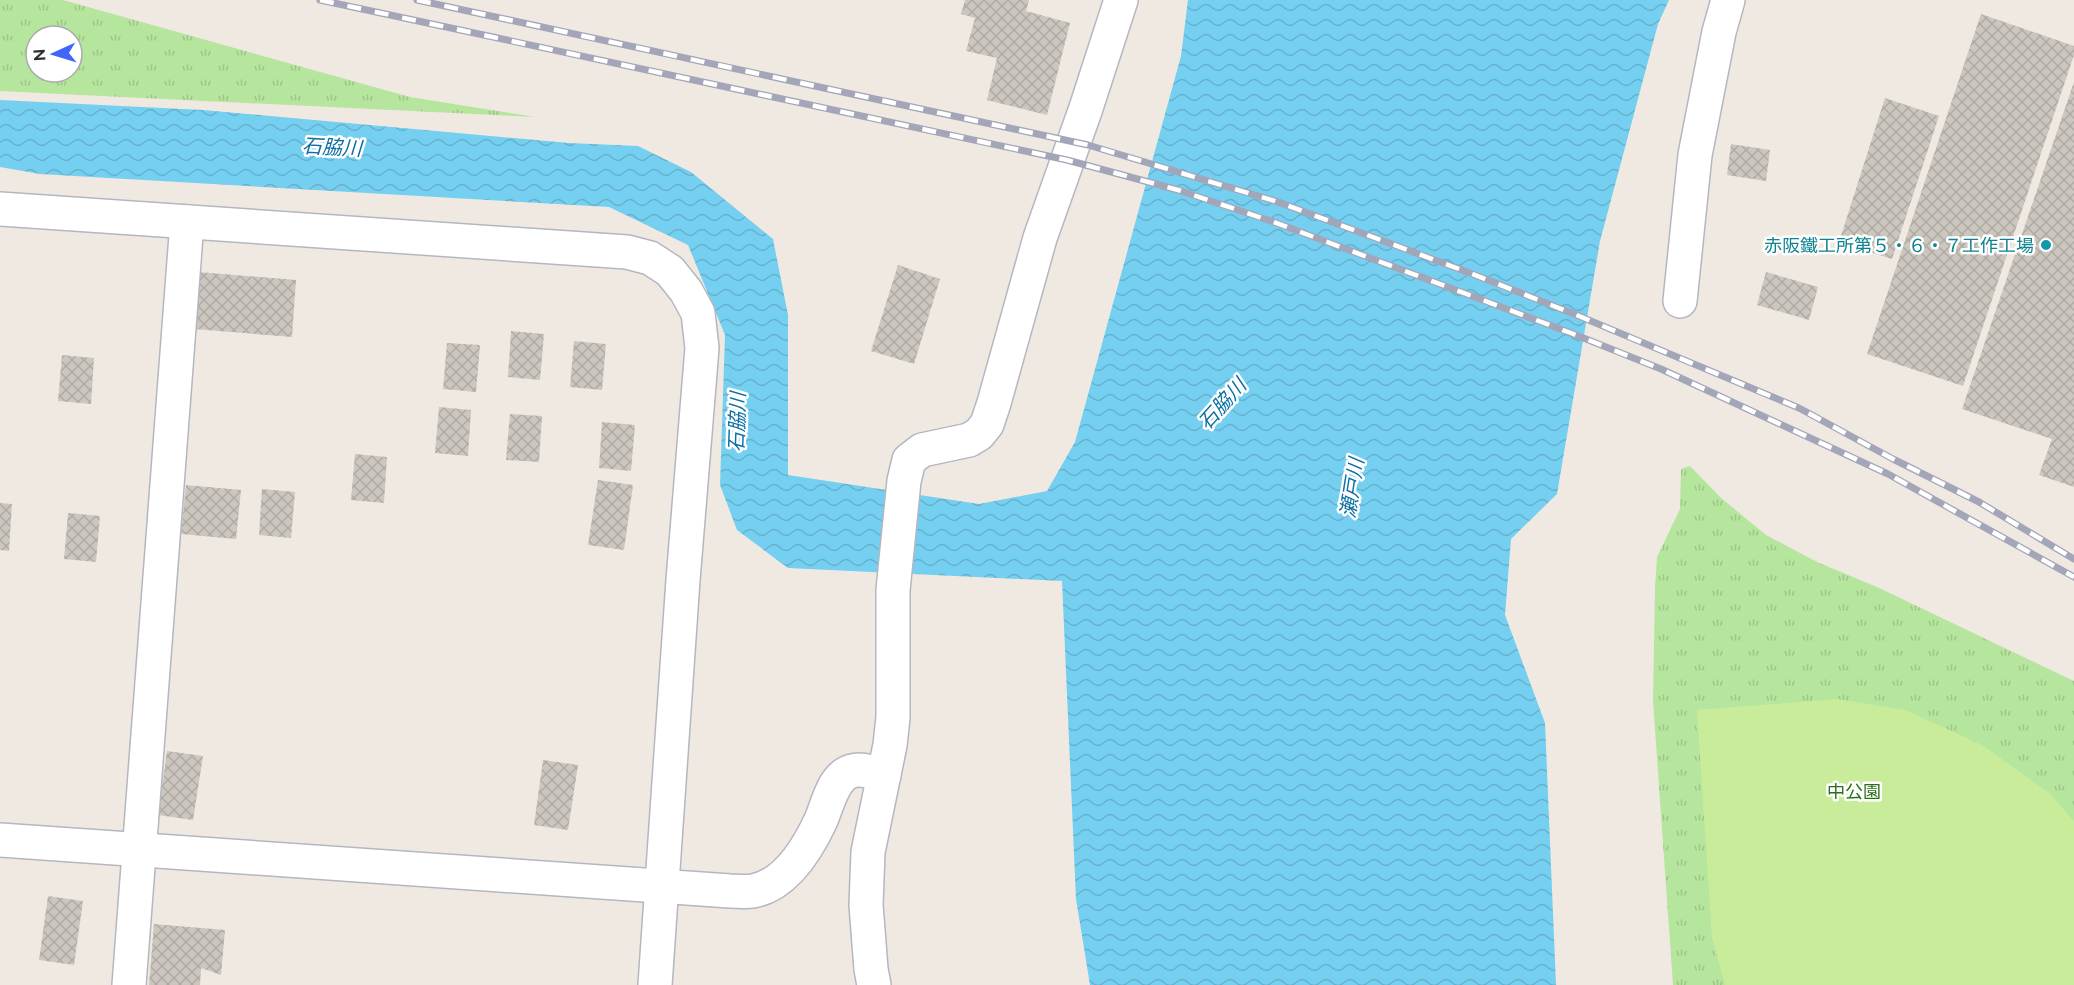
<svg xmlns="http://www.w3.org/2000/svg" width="2074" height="985" font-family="Raleway,'Noto Sans JP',sans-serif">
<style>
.grass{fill:url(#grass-tufts);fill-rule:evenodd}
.pitch{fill:#c9ec9a}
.water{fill:url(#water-waves)}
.building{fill:url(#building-cross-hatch)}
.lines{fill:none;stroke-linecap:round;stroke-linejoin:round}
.minor-casing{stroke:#b4b7c1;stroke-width:36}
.minor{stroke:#fff;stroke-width:33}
.rail-casing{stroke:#a3a6b8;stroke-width:7}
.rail{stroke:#fff;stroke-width:4.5;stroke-dasharray:14;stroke-linecap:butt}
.culture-dot{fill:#0f9aa8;stroke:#fff;stroke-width:2}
.labels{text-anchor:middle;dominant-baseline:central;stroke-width:5;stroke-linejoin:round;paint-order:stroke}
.culture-label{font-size:18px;fill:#0d838f;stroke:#fff;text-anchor:end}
.park-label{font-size:18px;fill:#2c6e1b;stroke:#fff}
.water-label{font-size:20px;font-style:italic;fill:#0d6fa3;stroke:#fff}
</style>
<defs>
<pattern id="grass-tufts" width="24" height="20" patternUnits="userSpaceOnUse" patternTransform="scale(1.5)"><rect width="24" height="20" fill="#b6e59e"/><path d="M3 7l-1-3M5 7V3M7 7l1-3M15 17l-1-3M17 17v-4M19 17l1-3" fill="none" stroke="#9dc588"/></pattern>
<pattern id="water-waves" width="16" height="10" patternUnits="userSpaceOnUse" patternTransform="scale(1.5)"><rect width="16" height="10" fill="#75cff0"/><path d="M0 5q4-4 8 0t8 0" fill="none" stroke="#66b2ce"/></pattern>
<pattern id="building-cross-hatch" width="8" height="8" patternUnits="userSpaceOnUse" patternTransform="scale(1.5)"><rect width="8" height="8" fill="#cbc7bf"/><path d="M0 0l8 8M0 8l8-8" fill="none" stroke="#afaba4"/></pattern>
</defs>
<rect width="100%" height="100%" fill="#efe9e1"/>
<!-- grass -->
<g class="grass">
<path d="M 0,0 L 63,0 L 410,97 L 535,117 L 0,91 ZM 36,36 L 72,36 L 72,72 L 36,72 Z"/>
<path d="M 1690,466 L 1721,498 L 1766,535 L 1817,562 L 1877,587 L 2074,681 L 2074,985 L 1673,985 L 1653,701 L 1655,588 L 1657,557 L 1680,509 L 1681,469 Z"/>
</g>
<!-- pitch -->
<path class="pitch" d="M 1838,699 L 1905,710 L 1982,745 L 2049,793 L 2074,821 L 2074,985 L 1725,985 L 1712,937 L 1697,710 Z"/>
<!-- water -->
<path class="water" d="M 1188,0 L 1669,0 L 1658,24 L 1600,241 L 1557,494 L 1511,539 L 1505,615 L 1545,723 L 1556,985 L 1090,985 L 1076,899 L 1062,581 L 788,568 L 737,530 L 720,485 L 725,335 L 688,245 L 609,207 L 40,174 L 0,167 L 0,100 L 203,110 L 569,143 L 638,146 L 691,172 L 773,239 L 788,315 L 788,475 L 979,504 L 1047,491 L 1075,442 L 1181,56 Z"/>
<!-- building -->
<g class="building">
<path d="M 965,0 L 1029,0 L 1026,11 L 1070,23 L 1047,115 L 987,100 L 997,58 L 966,51 L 975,18 L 961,14 Z"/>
<path d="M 1981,14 L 2074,46 L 2074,55 L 1963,386 L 1867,354 Z"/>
<path d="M 2074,82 L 2074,487 L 2039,475 L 2052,439 L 1962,409 Z"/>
<path d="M 1885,98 L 1939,116 L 1892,259 L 1839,242 Z"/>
<path d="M 1731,144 L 1770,150 L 1766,181 L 1727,175 Z"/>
<path d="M 898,265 L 940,279 L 914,364 L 871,351 Z"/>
<path d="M 198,272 L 296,280 L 292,337 L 194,329 Z"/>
<path d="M 1766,272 L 1818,287 L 1809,320 L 1757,305 Z"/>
<path d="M 511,331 L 544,334 L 540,380 L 508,377 Z"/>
<path d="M 574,341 L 606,344 L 602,390 L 570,387 Z"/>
<path d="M 447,343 L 480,345 L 476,392 L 443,389 Z"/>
<path d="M 62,355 L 94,358 L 91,404 L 58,401 Z"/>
<path d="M 439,407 L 471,410 L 468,456 L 435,453 Z"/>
<path d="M 510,414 L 542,416 L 539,462 L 506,460 Z"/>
<path d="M 602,422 L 635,425 L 631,471 L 599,468 Z"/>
<path d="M 355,454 L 387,457 L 384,503 L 351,500 Z"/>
<path d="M 598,480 L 633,485 L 624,550 L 588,545 Z"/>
<path d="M 186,485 L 241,490 L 236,539 L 181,534 Z"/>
<path d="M 262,489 L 295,492 L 291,538 L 259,535 Z"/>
<path d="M 0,503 L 12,504 L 9,551 L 0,550 Z"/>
<path d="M 68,513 L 100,516 L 96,562 L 64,559 Z"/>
<path d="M 167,751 L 203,756 L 193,820 L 158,815 Z"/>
<path d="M 543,760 L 578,765 L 568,830 L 534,825 Z"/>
<path d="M 48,896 L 83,901 L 74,965 L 39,960 Z"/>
<path d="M 154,924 L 225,930 L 221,975 L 201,968 L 200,985 L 149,985 Z"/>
</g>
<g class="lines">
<!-- minor casing -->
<g class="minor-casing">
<g id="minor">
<path d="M 0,209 L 627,252 L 650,258 L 670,271 L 686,291 L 698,313 L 702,348 L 683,580 L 655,985"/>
<path d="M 1680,301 L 1695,155 L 1719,32 L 1728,0"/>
<path d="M 0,840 L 730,891 C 737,891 746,892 753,891 C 786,885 808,848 821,820 C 828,804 833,776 852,771 C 862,768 874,773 884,775"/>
<path d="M 129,985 L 187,222"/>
<path d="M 874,985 L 871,969 L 866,905 L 868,852 L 890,745 L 893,718 L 893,590 L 904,481 L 909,460 L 922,450 L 969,440 L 979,434 L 987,424 L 994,403 L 1040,238 L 1086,108 L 1121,0"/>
</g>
</g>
<!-- minor -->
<use href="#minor" class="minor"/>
<!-- rail casing -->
<g class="rail-casing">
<g id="rail">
<path d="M 320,0 L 1067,160 L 1178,190 L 1271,221 L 1571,333 L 1661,369 L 1888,474 L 2074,577"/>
<path d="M 417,0 L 1088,145 L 1278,202 L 1470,273 L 1579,316 L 1799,408 L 1893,459 L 1979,502 L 2074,559"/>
</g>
</g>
<!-- rail -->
<use href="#rail" class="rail"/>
</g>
<!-- markers -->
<circle class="culture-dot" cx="2046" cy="245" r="6"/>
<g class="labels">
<!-- culture labels -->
<g class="culture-label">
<text x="2034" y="245">赤阪鐵工所第５・６・７工作工場</text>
</g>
<!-- park labels -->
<g class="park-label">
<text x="1854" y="791">中公園</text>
</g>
<!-- water labels -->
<g class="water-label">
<text transform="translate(332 147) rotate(3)">石脇川</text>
<text transform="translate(1222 404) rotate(-48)">石脇川</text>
<text transform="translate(737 422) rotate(-88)">石脇川</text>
<text transform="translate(1352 488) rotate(-81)">瀬戸川</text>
</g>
</g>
<!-- north arrow -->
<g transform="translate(54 54) rotate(266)"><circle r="28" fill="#ffffff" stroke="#ababab" stroke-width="1.5"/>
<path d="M0-4.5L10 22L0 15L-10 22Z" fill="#4264fb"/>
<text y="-9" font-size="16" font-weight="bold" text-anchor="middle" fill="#2e2e2e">N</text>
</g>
</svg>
